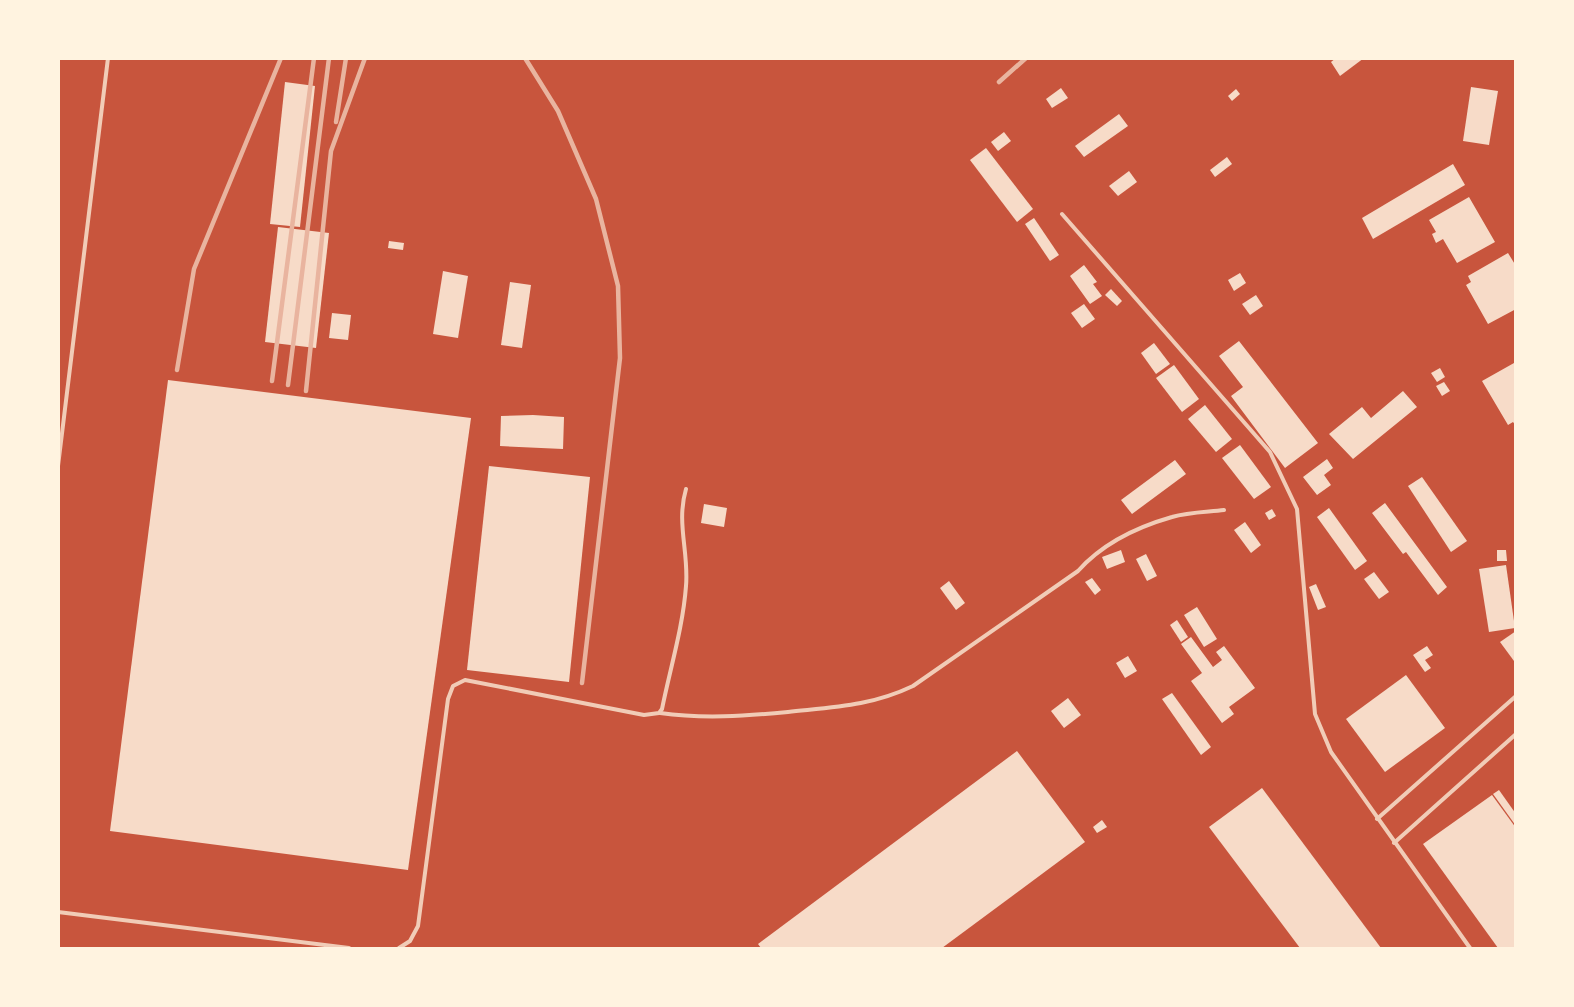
<svg xmlns="http://www.w3.org/2000/svg" width="1574" height="1007" font-family="'Noto Sans',sans-serif">
<style>
.building{fill:#f7dbc8}
.lines{fill:none;stroke-linecap:round;stroke-linejoin:round}
.service{stroke:#f1ccb7;stroke-width:4}
.rail{stroke:#e9b49f;stroke-width:4.5}
</style>
<rect width="100%" height="100%" fill="#c8553d"/>
<!-- building -->
<g class="building">
<path d="M 1336,58 L 1364,58 L 1340,76 L 1331,62 Z"/>
<path d="M 285,82 L 315,86 L 300,227 L 270,224 Z"/>
<path d="M 1471,87 L 1498,91 L 1489,145 L 1463,141 Z"/>
<path d="M 1061,88 L 1068,98 L 1052,108 L 1046,99 Z"/>
<path d="M 1236,89 L 1240,94 L 1232,101 L 1228,96 Z"/>
<path d="M 1119,114 L 1128,126 L 1084,157 L 1075,146 Z"/>
<path d="M 1004,132 L 1011,141 L 998,151 L 991,142 Z"/>
<path d="M 986,148 L 1033,209 L 1017,222 L 970,160 Z"/>
<path d="M 1227,157 L 1232,164 L 1215,177 L 1210,170 Z"/>
<path d="M 1453,164 L 1465,185 L 1373,239 L 1362,218 Z"/>
<path d="M 1129,171 L 1137,182 L 1118,196 L 1109,186 Z"/>
<path d="M 1469,197 L 1495,242 L 1457,263 L 1443,239 L 1436,243 L 1432,234 L 1436,232 L 1429,220 Z"/>
<path d="M 1034,218 L 1059,255 L 1050,261 L 1025,224 Z"/>
<path d="M 278,227 L 329,233 L 316,348 L 265,342 Z"/>
<path d="M 389,241 L 404,243 L 403,250 L 388,248 Z"/>
<path d="M 1508,253 L 1516,266 L 1516,309 L 1488,324 L 1466,285 L 1471,282 L 1468,276 Z"/>
<path d="M 1084,265 L 1097,282 L 1093,284 L 1102,296 L 1090,304 L 1070,276 Z"/>
<path d="M 443,271 L 468,276 L 458,338 L 433,334 Z"/>
<path d="M 1240,273 L 1246,283 L 1234,291 L 1228,280 Z"/>
<path d="M 510,282 L 531,285 L 522,348 L 501,345 Z"/>
<path d="M 1111,289 L 1122,301 L 1117,306 L 1105,295 Z"/>
<path d="M 1256,295 L 1263,306 L 1250,315 L 1242,304 Z"/>
<path d="M 1084,304 L 1095,319 L 1082,328 L 1071,313 Z"/>
<path d="M 332,313 L 351,315 L 348,340 L 329,338 Z"/>
<path d="M 1239,341 L 1318,443 L 1285,468 L 1231,396 L 1243,387 L 1219,356 Z"/>
<path d="M 1154,343 L 1170,364 L 1156,374 L 1141,353 Z"/>
<path d="M 1514,363 L 1516,366 L 1516,426 L 1513,422 L 1508,425 L 1482,381 Z"/>
<path d="M 1174,365 L 1199,399 L 1182,412 L 1156,378 Z"/>
<path d="M 1440,368 L 1445,377 L 1437,382 L 1431,373 Z"/>
<path d="M 168,380 L 471,418 L 408,870 L 110,831 Z"/>
<path d="M 1444,382 L 1450,391 L 1442,396 L 1436,386 Z"/>
<path d="M 1403,391 L 1417,407 L 1353,459 L 1329,434 L 1362,407 L 1371,418 Z"/>
<path d="M 1205,405 L 1232,439 L 1216,452 L 1188,419 Z"/>
<path d="M 533,415 L 564,417 L 563,449 L 500,446 L 501,416 Z"/>
<path d="M 1240,445 L 1271,487 L 1254,499 L 1222,458 Z"/>
<path d="M 1327,459 L 1333,468 L 1324,475 L 1331,485 L 1317,495 L 1303,477 Z"/>
<path d="M 1175,460 L 1186,474 L 1132,514 L 1121,500 Z"/>
<path d="M 489,466 L 590,477 L 569,682 L 467,670 Z"/>
<path d="M 1422,477 L 1467,541 L 1451,552 L 1408,486 Z"/>
<path d="M 1385,503 L 1447,587 L 1438,595 L 1406,552 L 1403,554 L 1372,513 Z"/>
<path d="M 704,504 L 727,508 L 724,527 L 701,523 Z"/>
<path d="M 1329,508 L 1367,561 L 1355,570 L 1317,517 Z"/>
<path d="M 1272,509 L 1276,516 L 1269,520 L 1265,513 Z"/>
<path d="M 1245,522 L 1261,545 L 1251,553 L 1234,530 Z"/>
<path d="M 1121,550 L 1125,562 L 1107,569 L 1102,557 Z"/>
<path d="M 1497,550 L 1506,550 L 1507,561 L 1497,561 Z"/>
<path d="M 1146,554 L 1157,576 L 1147,581 L 1136,559 Z"/>
<path d="M 1506,565 L 1515,628 L 1489,632 L 1479,569 Z"/>
<path d="M 1374,572 L 1389,592 L 1379,599 L 1364,579 Z"/>
<path d="M 1092,578 L 1101,590 L 1095,595 L 1085,582 Z"/>
<path d="M 949,581 L 965,603 L 956,610 L 940,588 Z"/>
<path d="M 1316,584 L 1326,607 L 1318,610 L 1309,587 Z"/>
<path d="M 1197,607 L 1217,639 L 1204,647 L 1184,615 Z"/>
<path d="M 1177,620 L 1188,637 L 1181,642 L 1170,625 Z"/>
<path d="M 1516,631 L 1516,660 L 1514,661 L 1500,642 Z"/>
<path d="M 1191,637 L 1213,667 L 1222,660 L 1216,652 L 1224,646 L 1255,688 L 1229,707 L 1234,714 L 1222,723 L 1191,681 L 1202,673 L 1181,644 Z"/>
<path d="M 1427,646 L 1433,655 L 1425,660 L 1431,668 L 1425,672 L 1413,655 Z"/>
<path d="M 1128,656 L 1137,671 L 1125,678 L 1116,663 Z"/>
<path d="M 1406,675 L 1445,728 L 1385,772 L 1346,719 Z"/>
<path d="M 1172,693 L 1211,747 L 1201,755 L 1162,699 Z"/>
<path d="M 1068,698 L 1081,715 L 1064,728 L 1051,711 Z"/>
<path d="M 1017,751 L 1085,842 L 942,948 L 761,948 L 758,944 Z"/>
<path d="M 1262,788 L 1381,948 L 1300,948 L 1209,827 Z"/>
<path d="M 1499,790 L 1516,814 L 1516,826 L 1493,794 Z"/>
<path d="M 1492,795 L 1516,828 L 1516,948 L 1498,948 L 1423,844 Z"/>
<path d="M 1102,820 L 1107,827 L 1097,833 L 1093,827 Z"/>
</g>
<g class="lines">
<!-- service -->
<g class="service">
<path d="M 1062,214 L 1270,452 L 1297,509 L 1315,714 L 1331,752 L 1470,948"/>
<path d="M 58,466 L 108,58"/>
<path d="M 660,713 C 703,719 745,716 788,712 C 834,707 871,706 913,686 L 1078,571 C 1102,544 1137,527 1172,517 C 1188,512 1207,512 1224,510"/>
<path d="M 1377,819 L 1516,696"/>
<path d="M 1394,843 L 1516,734"/>
<path d="M 58,912 L 349,948"/>
<path d="M 399,948 L 410,941 L 418,926 L 448,699 L 453,686 L 465,680 L 644,715 L 659,713 L 662,709 C 670,669 683,627 686,586 C 689,552 676,523 686,489"/>
</g>
<!-- rail -->
<g class="rail">
<path d="M 525,58 L 558,111 L 596,199 L 618,286 L 620,358 L 582,683"/>
<path d="M 999,82 L 1026,58"/>
<path d="M 336,122 L 346,58"/>
<path d="M 177,370 L 194,269 L 281,58"/>
<path d="M 272,381 L 314,58"/>
<path d="M 288,385 L 329,58"/>
<path d="M 306,391 L 331,151 L 365,58"/>
</g>
</g>
<!-- border -->
<rect width="1574" height="1007" fill="none" stroke="#fff3e0" stroke-width="120"/>
</svg>
